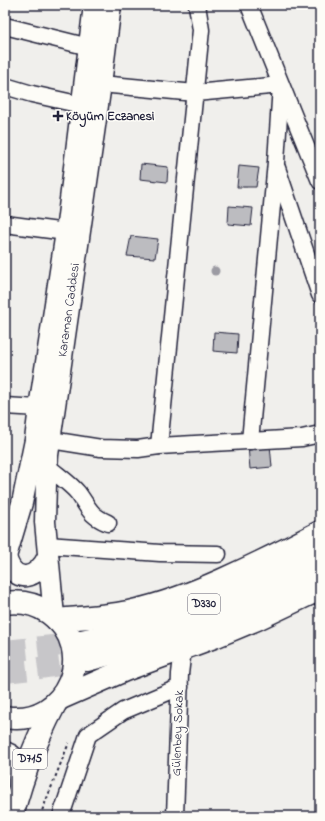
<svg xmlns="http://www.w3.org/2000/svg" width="325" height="821" font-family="'Indie Flower',sans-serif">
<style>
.building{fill:#bcbcc0;stroke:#22223b}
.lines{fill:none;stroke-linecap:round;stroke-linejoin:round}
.highway-tunnel{stroke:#c7c6c9;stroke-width:22;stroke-dasharray:22 11;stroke-linecap:butt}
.minor-casing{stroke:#22223b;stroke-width:19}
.major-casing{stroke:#22223b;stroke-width:23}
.highway-casing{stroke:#22223b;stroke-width:25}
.path{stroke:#22223b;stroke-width:2;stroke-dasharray:3 3;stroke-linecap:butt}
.minor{stroke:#fdfcf7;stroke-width:16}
.major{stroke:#fdfcf7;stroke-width:20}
.highway{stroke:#fdfcf7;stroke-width:22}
.tree{fill:#9c9ba3}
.poi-dot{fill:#22223b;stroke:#fdfcf7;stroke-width:1.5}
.labels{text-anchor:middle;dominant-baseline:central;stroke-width:3;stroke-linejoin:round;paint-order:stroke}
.shield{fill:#fdfcf7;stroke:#646373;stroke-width:1}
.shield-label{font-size:12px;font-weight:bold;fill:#22223b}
.poi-label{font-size:13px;font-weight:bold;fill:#22223b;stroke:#fdfcf7;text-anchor:start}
.street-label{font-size:13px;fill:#22223b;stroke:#fdfcf7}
</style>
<rect width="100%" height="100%" fill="#f0efec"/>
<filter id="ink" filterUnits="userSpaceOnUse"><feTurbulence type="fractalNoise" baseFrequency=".025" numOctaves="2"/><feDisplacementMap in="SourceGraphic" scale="8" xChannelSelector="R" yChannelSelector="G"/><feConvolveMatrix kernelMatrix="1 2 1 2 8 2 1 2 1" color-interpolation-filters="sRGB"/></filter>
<g filter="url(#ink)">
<!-- building -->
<g class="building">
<path d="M 141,164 L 168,167 L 167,182 L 140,179 Z"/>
<path d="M 239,166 L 259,168 L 256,187 L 237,187 Z"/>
<path d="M 229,206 L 253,208 L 251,226 L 228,224 Z"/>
<path d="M 131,236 L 158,239 L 155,258 L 127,256 Z"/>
<path d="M 214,332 L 238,334 L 237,353 L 213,351 Z"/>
<path d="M 270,445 L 272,467 L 250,469 L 248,446 Z"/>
</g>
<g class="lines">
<!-- highway-tunnel -->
<g class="highway-tunnel">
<path d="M 5,651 L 62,645 L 82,641"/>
<path d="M 5,672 C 33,669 60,666 87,660"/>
</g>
<!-- minor casing -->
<g class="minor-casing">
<g id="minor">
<path d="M 197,5 L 201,30 L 159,446 L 302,438 L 320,434"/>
<path d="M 249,5 L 320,181"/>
<path d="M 5,26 L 89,47"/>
<path d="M 101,84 L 195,93 L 281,85 L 276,162 L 250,441"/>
<path d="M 5,86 L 32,94 L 82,105"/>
<path d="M 277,168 L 320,295"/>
<path d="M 5,224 L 66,232"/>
<path d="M 5,406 L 39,408"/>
<path d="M 51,440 L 101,448 L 138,449 L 159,446"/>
<path d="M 47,466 C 56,474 71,484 78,493 C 89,508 89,515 108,523"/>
<path d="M 47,545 L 160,553 L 218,554"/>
<path d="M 61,816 L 88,735 L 123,711 L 180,687"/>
<path d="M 175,816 L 180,674 L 183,649"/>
</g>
</g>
<!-- major casing -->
<g class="major-casing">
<g id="major">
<path d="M 6,557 C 14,586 38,579 48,556"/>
<path d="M 5,560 L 22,503 L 35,440 L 39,408 L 66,232 L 94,5"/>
<path d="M 54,616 L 45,522 L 46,483 L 48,455 L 101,84 L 111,5"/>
</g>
</g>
<!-- highway casing -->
<g class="highway-casing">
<g id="highway">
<path d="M 5,603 C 20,601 36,604 49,613 C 100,649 67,728 5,717"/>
<path d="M 57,620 C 82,617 108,617 133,611 C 164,604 193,593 222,580 C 255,565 288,549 320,532"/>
<path d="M 82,641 L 135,629 L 185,612 L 243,587 L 320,550"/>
<path d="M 87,660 C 118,652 148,644 178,633 C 226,616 274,594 320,571"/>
<path d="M 61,698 L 125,670 L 214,637 L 257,619 L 320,589"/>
<path d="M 5,753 C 19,758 20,772 20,785"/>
<path d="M 12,816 C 22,777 36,740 55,704"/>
</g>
</g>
<!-- path -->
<path class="path" d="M 40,816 L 66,750 L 69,743"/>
<!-- minor -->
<use href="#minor" class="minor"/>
<!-- major -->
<use href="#major" class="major"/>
<!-- highway -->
<use href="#highway" class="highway"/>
</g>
<!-- trees -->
<circle class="tree" cx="215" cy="271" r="4.5"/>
</g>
<!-- markers -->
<path class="poi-dot" d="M56 110h4v4h4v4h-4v4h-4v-4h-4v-4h4z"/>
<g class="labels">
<!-- shield labels -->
<g class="shield">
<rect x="188" y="594" width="32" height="20" rx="3"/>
<rect x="13" y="749" width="34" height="20" rx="3"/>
</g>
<g class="shield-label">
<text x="204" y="604">D330</text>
<text x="30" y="759">D715</text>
</g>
<!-- poi labels -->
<g class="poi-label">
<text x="66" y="116">Köyüm Eczanesi</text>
</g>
<!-- street labels -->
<g class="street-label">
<text transform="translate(69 310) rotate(-82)">Karaman Caddesi</text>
<text transform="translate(178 733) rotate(-88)">Gülenbey Sokak</text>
</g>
</g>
<!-- margin -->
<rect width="325" height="821" fill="none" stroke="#fdfcf7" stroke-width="20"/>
<rect x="10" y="10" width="305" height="801" fill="none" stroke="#22223b" stroke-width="1.5" filter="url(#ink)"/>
</svg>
